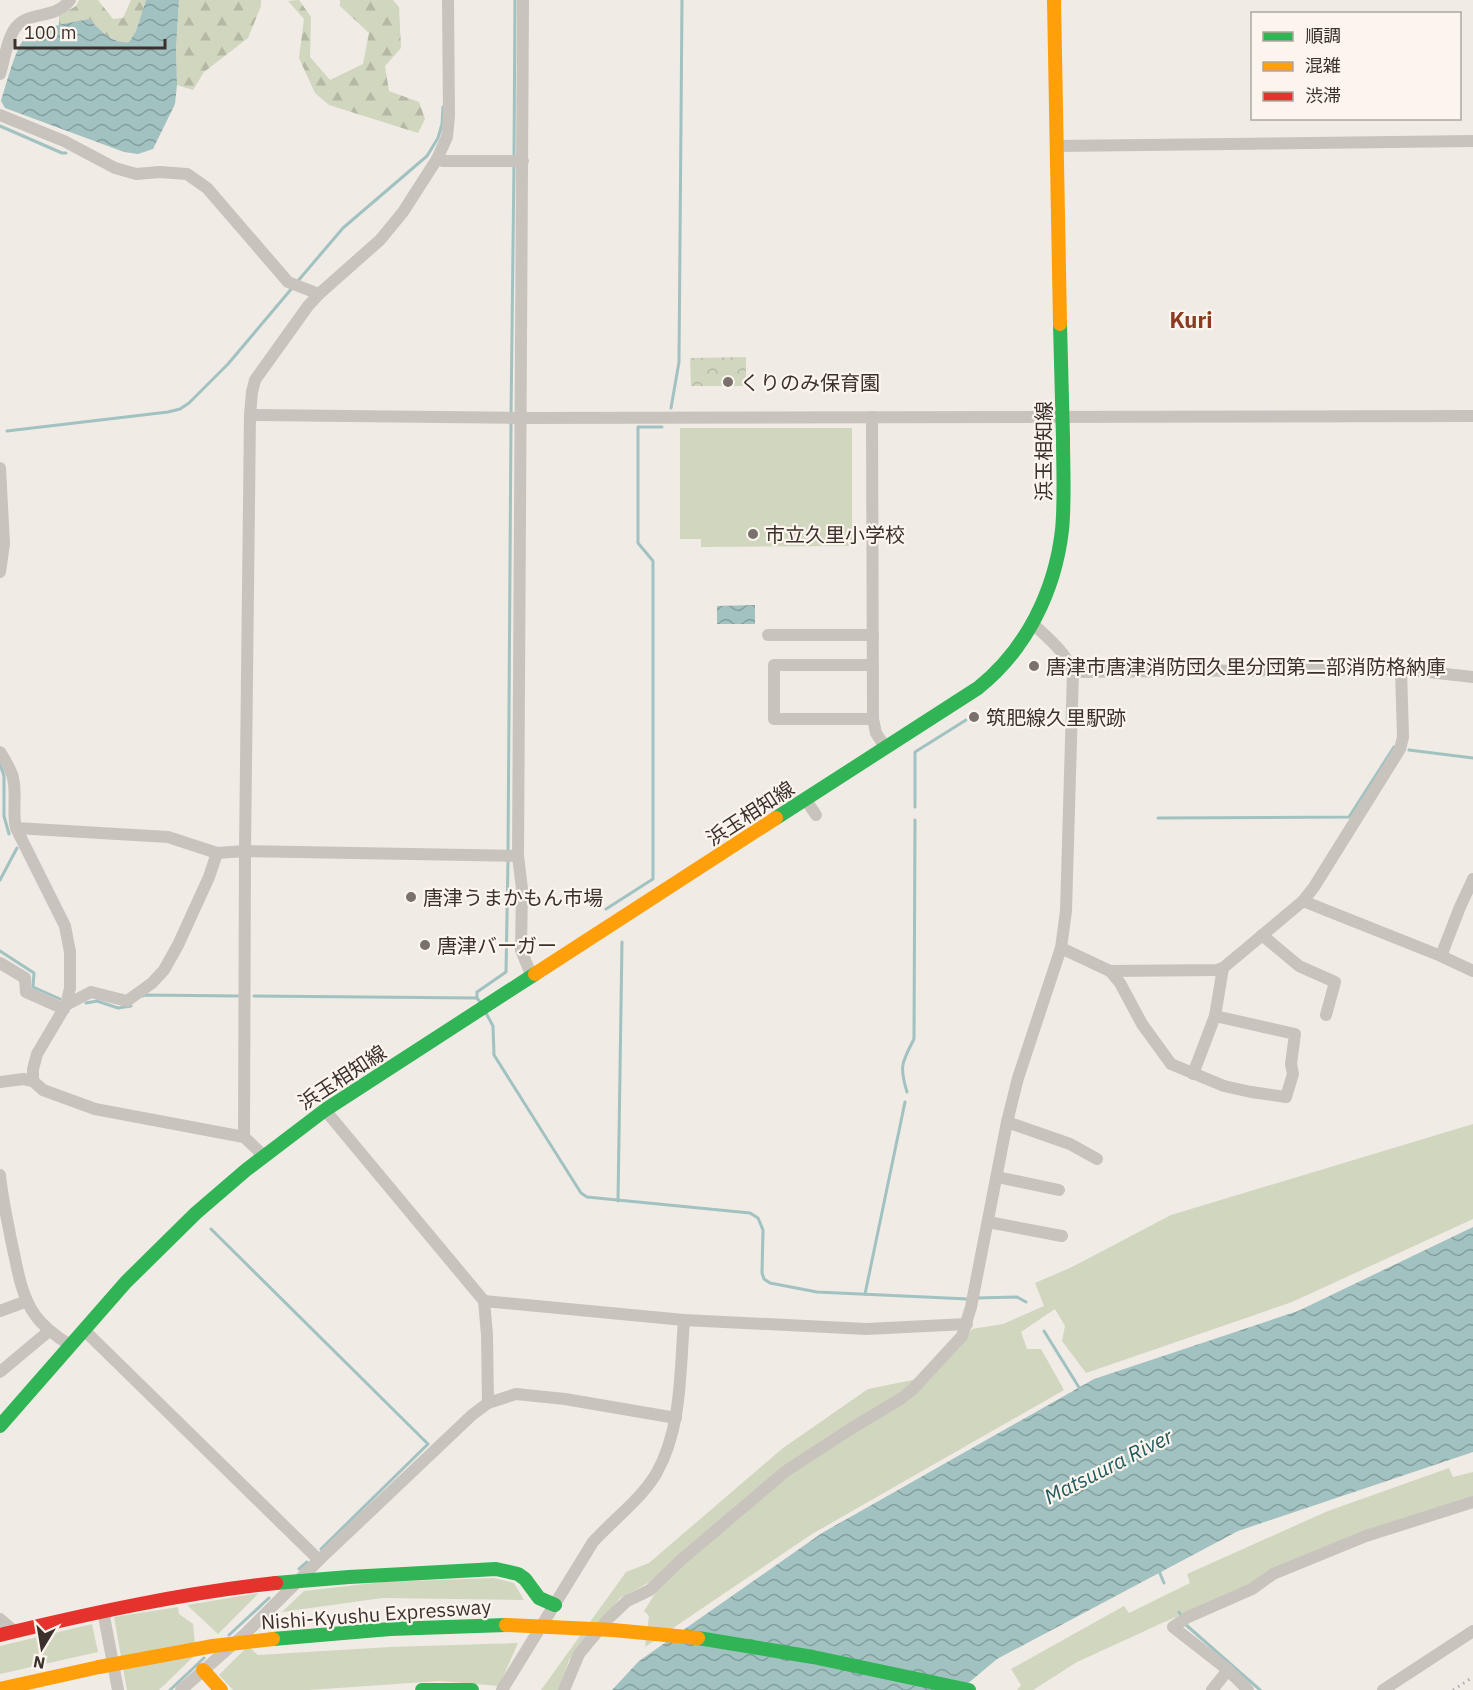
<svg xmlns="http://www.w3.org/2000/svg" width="1473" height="1690" font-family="'IBM Plex Sans','Noto Sans JP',sans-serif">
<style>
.grass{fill:#d1d6bf}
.forest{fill:url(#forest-firs)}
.park{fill:url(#park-crowns)}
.water{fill:url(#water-waves)}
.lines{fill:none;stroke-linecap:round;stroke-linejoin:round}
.stream{stroke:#a1c2c1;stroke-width:3}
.street{stroke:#c9c3be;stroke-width:12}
.fast{stroke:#30b455;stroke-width:14}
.slow{stroke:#ff9f0a;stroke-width:14}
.jam{stroke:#e5322d;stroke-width:14}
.rail{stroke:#b1aca8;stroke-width:3;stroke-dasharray:1.5 4.5;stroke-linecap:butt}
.fast-bridge{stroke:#30b455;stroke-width:14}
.slow-bridge{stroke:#ff9f0a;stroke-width:14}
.poi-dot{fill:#7a716c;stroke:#fbf5ee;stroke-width:2}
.labels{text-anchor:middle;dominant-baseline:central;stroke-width:4.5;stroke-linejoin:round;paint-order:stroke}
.poi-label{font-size:20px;fill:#3b302b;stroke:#fbf5ee;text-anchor:start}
.street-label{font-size:20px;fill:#3b302b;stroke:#fbf5ee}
.water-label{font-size:21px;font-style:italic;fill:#1f5a5e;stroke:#fbf5ee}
.quarter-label{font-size:22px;font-weight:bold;fill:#8c3b22;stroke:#fbf5ee}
</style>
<defs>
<pattern id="forest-firs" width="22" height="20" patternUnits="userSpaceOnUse" patternTransform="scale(1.5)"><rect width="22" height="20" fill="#d1d6bf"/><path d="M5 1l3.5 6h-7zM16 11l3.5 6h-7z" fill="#b4b8a4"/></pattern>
<pattern id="park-crowns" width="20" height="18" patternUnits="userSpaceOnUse" patternTransform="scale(1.5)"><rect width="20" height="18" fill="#d1d6bf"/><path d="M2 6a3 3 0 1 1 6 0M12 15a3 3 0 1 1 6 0" fill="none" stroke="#b4b8a4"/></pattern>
<pattern id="water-waves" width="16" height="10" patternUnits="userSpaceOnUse" patternTransform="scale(1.5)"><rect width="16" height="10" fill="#a1c2c1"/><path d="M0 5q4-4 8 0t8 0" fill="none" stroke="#849e9d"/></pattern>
</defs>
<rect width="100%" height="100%" fill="#f0ebe5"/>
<!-- grass -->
<g class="grass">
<path d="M 680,428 L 852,428 L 852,546 L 701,547 L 701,539 L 680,539 Z"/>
<path d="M 1473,1124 L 1473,1219 L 1292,1302 L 1086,1373 L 1062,1341 L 1065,1326 L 1055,1309 L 1021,1332 L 1027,1349 L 1041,1349 L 1064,1390 L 812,1534 L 645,1647 L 649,1616 L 644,1611 L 658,1589 L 650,1582 L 620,1598 L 569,1660 L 559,1690 L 541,1690 L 626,1572 L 649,1563 L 783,1448 L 868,1389 L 932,1376 L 972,1329 L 1003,1324 L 1044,1306 L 1035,1283 L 1072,1267 L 1171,1215 Z"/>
<path d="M 1449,1468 L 1453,1477 L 1473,1472 L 1473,1496 L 1354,1535 L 1266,1571 L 1250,1585 L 1160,1624 L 1077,1662 L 1033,1690 L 1017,1690 L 1021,1685 L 1011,1669 L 1124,1606 L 1129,1613 L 1190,1583 L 1187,1574 L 1328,1511 Z"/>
<path d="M 494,1578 L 514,1583 L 524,1600 L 382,1598 L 282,1612 L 304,1591 L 382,1582 Z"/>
<path d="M 259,1593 L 218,1634 L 187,1605 Z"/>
<path d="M 178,1607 L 179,1614 L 193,1624 L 196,1654 L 159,1690 L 127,1690 L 114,1617 Z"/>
<path d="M 92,1624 L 98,1652 L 0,1674 L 0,1646 Z"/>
<path d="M 518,1643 L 499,1686 L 439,1681 L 309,1690 L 233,1690 L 219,1675 L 248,1646 L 258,1655 L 390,1647 Z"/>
</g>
<!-- forest -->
<g class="forest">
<path d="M 79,0 L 98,0 L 113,19 L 123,18 L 131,0 L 146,0 L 136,31 L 129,42 C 111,44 101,30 89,19 L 59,26 L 59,16 L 76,6 Z"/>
<path d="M 179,0 L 261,0 L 261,6 L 248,38 L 204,72 L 193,90 L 177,85 L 176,48 Z"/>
<path d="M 299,0 L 311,17 L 310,57 L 330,80 L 363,64 L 369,33 L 340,6 L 340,0 L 393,0 L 399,7 L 401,48 L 385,66 L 389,91 L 419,102 L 425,119 L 418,133 L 329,105 L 315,93 L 299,58 L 304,19 L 288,1 Z"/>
</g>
<!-- park -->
<path class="park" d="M 746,357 L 746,386 L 691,386 L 690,358 Z"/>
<!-- water -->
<g class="water">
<path d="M 146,0 L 179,0 L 176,48 L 177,85 L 175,104 L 153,149 L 138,154 L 124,152 L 5,108 L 1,101 C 5,88 15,51 22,42 C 34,27 70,23 89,19 C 101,30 111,44 129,42 L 136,31 Z"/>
<path d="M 755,605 L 755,624 L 717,624 L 717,606 Z"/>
<path d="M 1473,1227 L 1473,1452 L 1238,1531 L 997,1659 L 960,1690 L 612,1690 L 639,1661 L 822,1533 L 1094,1379 L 1298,1311 Z"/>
</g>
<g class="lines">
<!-- stream -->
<g class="stream">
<path d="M 0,126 L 62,153 L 66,153"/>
<path d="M 514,157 L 515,0"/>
<path d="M 297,282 L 343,228 L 427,156 L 438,138 L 442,124 L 443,107"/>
<path d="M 671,408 L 679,362 L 682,0"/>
<path d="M 511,415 L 514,164"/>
<path d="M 7,431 L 168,412 L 180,409 L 189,403 L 228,364 L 293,287"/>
<path d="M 1409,750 L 1473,758"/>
<path d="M 0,764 L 4,776 L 4,816 L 9,834"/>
<path d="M 915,807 L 915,752 L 966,720"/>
<path d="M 1158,818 L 1349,817 L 1394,747"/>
<path d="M 508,853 L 511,422"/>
<path d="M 0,880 L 17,848"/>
<path d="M 606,909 L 653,879 L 653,561 L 638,543 L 638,427 L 662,427"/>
<path d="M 0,951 L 34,973 L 33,987 L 60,999"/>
<path d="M 143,996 L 145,995 L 238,996"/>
<path d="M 254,996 L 477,998"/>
<path d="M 480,1002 L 477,998 L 477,992 L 506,972 L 508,860"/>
<path d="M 86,1003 L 97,1001 L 118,1008 L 131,1006"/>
<path d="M 486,1013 L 493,1026 L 494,1055 L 581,1193 L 587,1197 L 750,1213 L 758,1218 L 763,1230 L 762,1273 L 764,1279 L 770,1283 L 817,1292 L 968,1299"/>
<path d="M 907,1092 C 899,1066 902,1062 914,1039 L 915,820"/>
<path d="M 618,1201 L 622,942"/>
<path d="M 211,1229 L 428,1444 L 321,1549"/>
<path d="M 865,1294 L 905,1102"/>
<path d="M 975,1298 L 1017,1297 L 1026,1302"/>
<path d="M 1044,1331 L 1080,1389"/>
<path d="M 299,1569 L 307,1562"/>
<path d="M 1159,1571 L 1164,1583"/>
<path d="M 1179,1612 L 1182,1618"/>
<path d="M 1185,1624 L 1260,1690"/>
<path d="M 229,1635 L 269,1598"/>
<path d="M 170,1690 L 204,1658"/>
</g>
<!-- street -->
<g class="street">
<path d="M 523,0 L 518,856 L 522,889 L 521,950 L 532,977"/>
<path d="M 0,74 C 4,62 8,34 17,26 C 31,11 56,19 70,0"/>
<path d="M 0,115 L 64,141 L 115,168 L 136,174 L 160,172 L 187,174 L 207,188 L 288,282 L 319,294"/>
<path d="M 1057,146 L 1473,141"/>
<path d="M 437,159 L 443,161 L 523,161"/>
<path d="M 250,415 L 522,418 L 1473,416"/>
<path d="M 872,417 L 873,719 L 876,733 L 885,747"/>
<path d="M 0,468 L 4,544 L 0,572"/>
<path d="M 768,635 L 873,635"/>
<path d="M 873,665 L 774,665 L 774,719 L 873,719"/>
<path d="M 1073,672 L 1401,669 L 1473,677"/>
<path d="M 0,752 C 5,760 11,769 13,778 C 17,795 12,812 16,828 L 65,926 L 70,952 L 70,988 L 66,1005 L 37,1054 L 33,1069 L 33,1081"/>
<path d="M 806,800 L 816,815"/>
<path d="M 16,828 L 168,837 L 217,853 L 245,851 L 518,856"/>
<path d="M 1303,901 L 1441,956 L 1473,971"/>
<path d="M 1262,935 L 1299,966 L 1335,982 L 1326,1015"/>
<path d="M 1061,948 L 1110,971 L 1217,970 L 1223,968 L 1303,901 L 1314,887 L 1400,749 L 1403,737 L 1401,669"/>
<path d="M 1441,956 L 1460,907 L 1473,879"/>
<path d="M 0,963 L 25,978 L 26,992 L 64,1009"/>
<path d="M 1110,971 L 1120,983 L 1142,1024 L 1171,1064 L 1224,1086 L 1251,1092 L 1286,1097 L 1293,1074 L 1291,1064 L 1295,1034 L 1215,1016"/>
<path d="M 66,1005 L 91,992 L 127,1001 L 152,983 L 164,970 L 178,945 L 209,877 L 217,853"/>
<path d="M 1193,1074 L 1215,1016 L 1223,968"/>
<path d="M 0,1082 L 23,1079 L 33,1081 L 43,1090 L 95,1109 L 244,1137 L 263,1155"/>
<path d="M 325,1110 L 484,1301 L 487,1335 L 488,1403"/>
<path d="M 1007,1122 L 1070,1144 L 1097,1159"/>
<path d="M 244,1137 L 245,851 L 250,415 L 252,392 L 255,380 L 308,306 L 319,294 L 380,240 L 403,212 L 437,159 L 447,137 L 449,116 L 448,0"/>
<path d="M 0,1175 C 2,1197 7,1218 11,1240 C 17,1265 20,1294 35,1315 C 44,1328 57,1337 70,1345"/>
<path d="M 997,1177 L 1059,1190"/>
<path d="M 988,1222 L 1062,1236"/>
<path d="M 484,1301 L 684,1320 L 866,1329 L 967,1324"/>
<path d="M 0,1311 L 27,1301"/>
<path d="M 84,1330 L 319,1560"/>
<path d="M 0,1372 L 49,1331"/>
<path d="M 103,1611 L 118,1690"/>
<path d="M 0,1619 L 14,1631"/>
<path d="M 181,1690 L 246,1633 L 319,1560 L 472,1415 L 488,1403 L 516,1394 L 565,1399 L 676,1418"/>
<path d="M 502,1690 L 593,1542 C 613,1520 641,1499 656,1474 C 682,1429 680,1371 684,1320"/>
<path d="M 564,1690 L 579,1654 L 608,1619 L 627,1601 L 650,1590 L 681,1560 L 786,1471 L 852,1428 L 902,1398 L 914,1388 L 962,1336 L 971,1307 L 1007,1122 L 1018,1078 L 1061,948 L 1066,911 L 1073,672 C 1065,651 1049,639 1033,624"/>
<path d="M 1212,1690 L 1228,1670"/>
<path d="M 1248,1690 L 1228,1670 L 1173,1627 L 1186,1618 L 1252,1589 L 1273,1574 L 1366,1536 L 1473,1502"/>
<path d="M 1383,1690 L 1473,1631"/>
</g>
<!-- fast -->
<g class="fast">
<path d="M 776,818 L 978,688 C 1026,650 1055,591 1062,530 C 1065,500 1063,469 1063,438 C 1062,400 1061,362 1060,324"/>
<path d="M 0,1426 L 126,1282 L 196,1213 L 246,1170 L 325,1110 L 535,974"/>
<path d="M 276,1583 L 349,1577 L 496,1569 L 518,1574 L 525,1579 L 539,1598 L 555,1605"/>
<path d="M 273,1639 L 390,1629 L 506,1625"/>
<path d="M 422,1690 L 472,1690"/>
</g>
<!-- slow -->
<g class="slow">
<path d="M 1054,0 L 1060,324"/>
<path d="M 535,974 L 776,818"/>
<path d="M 203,1670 L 221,1690"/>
<path d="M 0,1689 L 99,1667"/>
</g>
<!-- jam -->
<path class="jam" d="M 0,1635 C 91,1613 183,1593 276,1583"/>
<!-- rail -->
<path class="rail" d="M 1453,1690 L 1473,1677"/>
<!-- fast-bridge -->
<path class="fast-bridge" d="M 698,1638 L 813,1657 L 969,1690"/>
<!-- slow-bridge -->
<g class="slow-bridge">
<path d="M 506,1625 L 613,1630 L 698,1638"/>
<path d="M 99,1667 L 213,1646 L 273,1639"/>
</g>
</g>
<!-- markers -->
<g class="poi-dot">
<circle cx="728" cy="382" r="6"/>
<circle cx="753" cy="534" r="6"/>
<circle cx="1034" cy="666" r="6"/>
<circle cx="974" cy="717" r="6"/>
<circle cx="411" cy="897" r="6"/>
<circle cx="425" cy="945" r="6"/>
</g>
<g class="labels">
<!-- poi labels -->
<g class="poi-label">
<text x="740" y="382">くりのみ保育園</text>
<text x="765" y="534">市立久里小学校</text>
<text x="1046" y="666">唐津市唐津消防団久里分団第二部消防格納庫</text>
<text x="986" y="717">筑肥線久里駅跡</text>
<text x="423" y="897">唐津うまかもん市場</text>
<text x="437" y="945">唐津バーガー</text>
</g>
<!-- street labels -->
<g class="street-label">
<text transform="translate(1043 451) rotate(-90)">浜玉相知線</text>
<text transform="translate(750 813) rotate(-33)">浜玉相知線</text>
<text transform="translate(342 1077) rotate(-33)">浜玉相知線</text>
<text transform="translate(376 1614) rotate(-4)">Nishi-Kyushu Expressway</text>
</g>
<!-- water labels -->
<g class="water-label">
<text transform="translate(1108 1466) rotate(-27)">Matsuura River</text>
</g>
<!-- quarter labels -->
<g class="quarter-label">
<text x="1191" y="319">Kuri</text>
</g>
</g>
<!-- legend -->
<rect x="1251" y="12" width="210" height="108" fill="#fbf5ee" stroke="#aea6a0" stroke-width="1.5"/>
<rect x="1263" y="32" width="30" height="9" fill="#30b455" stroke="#aea6a0" stroke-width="1.5"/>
<text x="1305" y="42" font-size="18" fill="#3b302b">順調</text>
<rect x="1263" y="62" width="30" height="9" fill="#ff9f0a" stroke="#aea6a0" stroke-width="1.5"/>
<text x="1305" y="72" font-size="18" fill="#3b302b">混雑</text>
<rect x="1263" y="92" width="30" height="9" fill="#e5322d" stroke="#aea6a0" stroke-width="1.5"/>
<text x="1305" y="102" font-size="18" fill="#3b302b">渋滞</text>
<!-- north arrow -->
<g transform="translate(42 1648) rotate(191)" stroke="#fbf5ee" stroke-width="4.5" paint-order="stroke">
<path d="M0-4.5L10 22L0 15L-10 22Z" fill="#3b302b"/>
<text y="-9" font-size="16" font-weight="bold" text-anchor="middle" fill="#3b302b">N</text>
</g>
<!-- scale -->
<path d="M15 39v9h150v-9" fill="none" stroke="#3b302b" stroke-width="3"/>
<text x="24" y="39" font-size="18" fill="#3b302b" stroke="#fbf5ee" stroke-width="4.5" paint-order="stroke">100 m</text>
</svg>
